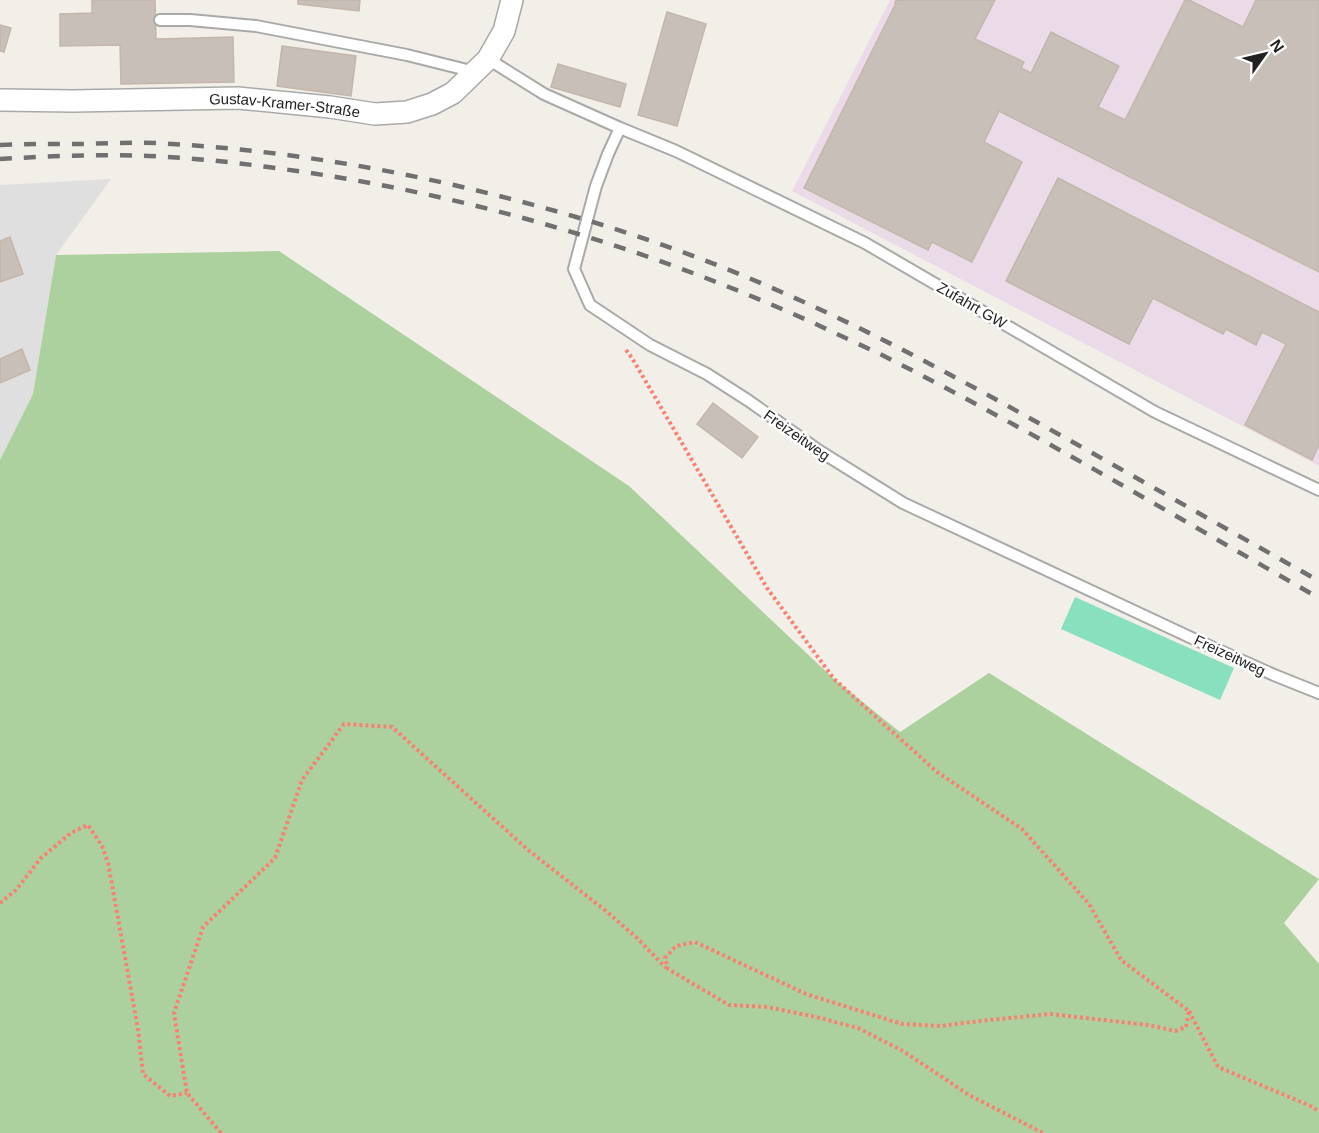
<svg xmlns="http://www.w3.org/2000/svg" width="1319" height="1133" font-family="Arial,sans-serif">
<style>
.residential{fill:#e0dfdf}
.industrial{fill:#ebdbe8}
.forest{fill:#add19e}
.pitch{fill:#88e0be}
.building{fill:#c7bfb8;stroke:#c4b6ab;stroke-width:1.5}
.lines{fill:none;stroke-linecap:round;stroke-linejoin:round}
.service-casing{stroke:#a9a9a9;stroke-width:14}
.minor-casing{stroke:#a9a9a9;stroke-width:24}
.path{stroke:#fa8072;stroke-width:4;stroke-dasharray:3 3;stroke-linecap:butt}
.service{stroke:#fff;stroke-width:10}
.minor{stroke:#fff;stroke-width:21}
.rail{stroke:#707070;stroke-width:4.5;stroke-dasharray:12 12;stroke-linecap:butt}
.labels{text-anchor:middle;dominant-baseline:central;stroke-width:5;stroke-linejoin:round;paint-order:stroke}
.street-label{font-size:15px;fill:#222;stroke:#fff}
</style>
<rect width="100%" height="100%" fill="#f2efe9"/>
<!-- residential -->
<path class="residential" d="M 111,179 L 56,255 L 33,394 L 0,460 L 0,185 Z"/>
<!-- industrial -->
<path class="industrial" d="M 890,0 L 1319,0 L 1319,466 L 792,191 Z"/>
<!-- forest -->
<path class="forest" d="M 279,251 L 629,486 L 834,679 L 900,732 L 989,673 L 1319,879 L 1284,923 L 1319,964 L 1319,1133 L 0,1133 L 0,460 L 33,394 L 56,255 Z"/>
<!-- pitch -->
<path class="pitch" d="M 1075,597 L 1234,668 L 1220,700 L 1061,629 Z"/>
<!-- building -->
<g class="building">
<path d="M 92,0 L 155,0 L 156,39 L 233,37 L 234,82 L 121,84 L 120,45 L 60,46 L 60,14 L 92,13 Z"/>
<path d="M 298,0 L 360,0 L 359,11 L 298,4 Z"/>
<path d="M 896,0 L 995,0 L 975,39 L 1024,62 L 1021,68 L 1031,73 L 1051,32 L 1119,66 L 1098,107 L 1125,120 L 1185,0 L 1189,0 L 1243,27 L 1256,0 L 1319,0 L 1319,272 L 999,111 L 984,142 L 1022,162 L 972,262 L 932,242 L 928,250 L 804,188 L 896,3 L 895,3 Z"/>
<path d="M 667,12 L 706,24 L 677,126 L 638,115 Z"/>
<path d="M 0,25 L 11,28 L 4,52 L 0,51 Z"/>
<path d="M 282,46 L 356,56 L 351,96 L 277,86 Z"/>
<path d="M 558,64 L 626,84 L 620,107 L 551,87 Z"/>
<path d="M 1058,178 L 1319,312 L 1319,445 L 1312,460 L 1245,425 L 1286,344 L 1262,332 L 1256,345 L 1226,329 L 1223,334 L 1153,298 L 1129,344 L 1006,281 Z"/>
<path d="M 10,237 L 23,274 L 0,282 L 0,241 Z"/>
<path d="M 22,349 L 30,370 L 0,383 L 0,359 Z"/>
<path d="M 713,403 L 758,437 L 742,458 L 697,424 Z"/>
</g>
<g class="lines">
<!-- service casing -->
<g class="service-casing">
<g id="service">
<path d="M 160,20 L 190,20 L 256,26 L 407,55 L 475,72"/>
<path d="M 488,59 L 544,94 L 620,128 L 608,154 L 596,186 L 574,269 L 590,305 L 650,345 L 707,374 L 749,401 L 818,450 L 903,503 L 1196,640 L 1274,675 L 1319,693"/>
<path d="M 620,128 L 676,151 L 865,243 L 1155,412 L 1319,490"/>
</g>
</g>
<!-- minor casing -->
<g class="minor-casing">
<g id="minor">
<path id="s1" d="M 0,100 L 73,101 L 238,98 L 330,107 L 375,114 L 407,112 L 432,104 L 453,93 L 488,59 L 504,31 L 512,0"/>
</g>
</g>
<!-- path -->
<g class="path">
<path d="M 626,350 L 632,358 L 767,588 L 834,679 L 937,772 L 1022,829 L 1089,904 L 1121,960 L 1189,1011 L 1186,1027 L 1175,1031 L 1148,1025 L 1050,1014 L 989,1020 L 940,1026 L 902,1024 L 806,994 L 695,942 L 676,946 L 665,958 L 668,969 L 729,1005 L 767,1007 L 816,1017 L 858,1028 L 903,1051 L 969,1095 L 1043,1133"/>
<path d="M 0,903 L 16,890 L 41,858 L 71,833 L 88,825 L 102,846 L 108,863 L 138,1029 L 143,1074 L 170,1096 L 187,1093"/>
<path d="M 1189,1011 L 1218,1067 L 1313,1107 L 1319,1112"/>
<path d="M 221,1133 L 187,1093 L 174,1013 L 203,927 L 275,858 L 302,780 L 344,724 L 392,727 L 528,850 L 606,911 L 637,938 L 666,968"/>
</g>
<!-- service -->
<use href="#service" class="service"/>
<!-- minor -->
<use href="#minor" class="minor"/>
<!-- rail -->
<g class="rail">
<path d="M 0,145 C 24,144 47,144 71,144 C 99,144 128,142 156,143 C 288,150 414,172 541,207 C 625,230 708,259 788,295 C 888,339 983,392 1078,445 C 1158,490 1239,536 1319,581"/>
<path d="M 0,159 C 49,156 100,154 149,156 C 199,158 248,164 297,171 C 478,197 654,250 820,326 C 841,336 863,346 884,356 C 1032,431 1175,516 1319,598"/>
</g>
</g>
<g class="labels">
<!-- street labels -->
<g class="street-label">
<text stroke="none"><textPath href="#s1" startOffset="285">Gustav-Kramer-Straße</textPath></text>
<text transform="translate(972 305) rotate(30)">Zufahrt GW</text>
<text transform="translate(797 435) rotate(35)">Freizeitweg</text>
<text transform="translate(1230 655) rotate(25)">Freizeitweg</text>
</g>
</g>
<!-- north arrow -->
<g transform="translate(1265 54) rotate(56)" stroke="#ffffff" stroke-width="4.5" paint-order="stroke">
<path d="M0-4.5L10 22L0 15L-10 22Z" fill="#222222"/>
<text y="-9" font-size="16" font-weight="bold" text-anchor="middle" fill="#222222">N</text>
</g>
</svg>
